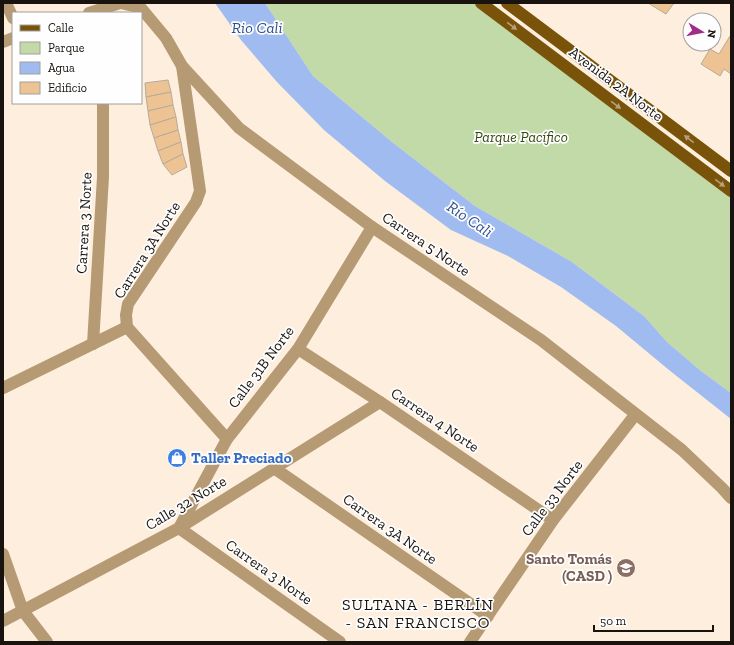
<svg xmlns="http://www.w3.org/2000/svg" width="734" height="645" font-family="'Zilla Slab',serif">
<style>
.green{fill:#c2daa7}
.water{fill:#a0bbef}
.building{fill:#edc393;stroke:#b8aa9b}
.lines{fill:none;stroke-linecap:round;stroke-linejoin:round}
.minor{stroke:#b59a73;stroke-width:12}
.major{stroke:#79530a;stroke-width:12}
.oneway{fill:#b5a078}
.labels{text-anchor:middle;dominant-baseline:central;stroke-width:3.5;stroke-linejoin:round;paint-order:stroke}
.street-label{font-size:15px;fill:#18130e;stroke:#fefefe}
.park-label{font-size:15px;font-style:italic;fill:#33490e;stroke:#fefefe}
.shop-label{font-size:15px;font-weight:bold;fill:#366cbe;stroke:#fefefe;text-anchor:start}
.education-label{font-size:15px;font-weight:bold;fill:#785e54;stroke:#fefefe;text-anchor:end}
.water-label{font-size:16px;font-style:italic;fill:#304f8d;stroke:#fefefe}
.neighbourhood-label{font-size:16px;letter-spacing:1px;fill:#18130e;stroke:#fefefe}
</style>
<rect width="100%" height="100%" fill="#fdeede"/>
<!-- green -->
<path class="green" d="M 265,3 L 481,3 L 731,191 L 731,393 L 701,371 L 667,342 L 644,316 L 572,262 L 475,206 L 392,142 L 313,76 Z"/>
<!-- water -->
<path class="water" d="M 215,3 L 265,3 L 313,76 L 392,142 L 475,206 L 572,262 L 644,316 L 667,342 L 701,371 L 731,393 L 731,419 L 669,370 L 616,326 L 561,287 L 508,256 L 451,230 L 385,181 L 324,130 L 277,82 L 241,40 Z"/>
<!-- building -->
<g class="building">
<path d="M 648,3 L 674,3 L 666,14 Z"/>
<path d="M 730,36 L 731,37 L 731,74 L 724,69 L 720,76 L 701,64 L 710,49 L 719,54 Z"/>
<path d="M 168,80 L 171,92 L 146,97 L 145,83 Z"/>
<path d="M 171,92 L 173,105 L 148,111 L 146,97 Z"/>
<path d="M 173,105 L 176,117 L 150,125 L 148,111 Z"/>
<path d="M 176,117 L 178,130 L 154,138 L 150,125 Z"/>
<path d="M 178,130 L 181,142 L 158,151 L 154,138 Z"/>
<path d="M 181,142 L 183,154 L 163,164 L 158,151 Z"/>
<path d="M 183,154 L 187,167 L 172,175 L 163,164 Z"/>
</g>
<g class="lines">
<!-- minor -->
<g class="minor">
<path d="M 6,3 L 13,18"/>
<path d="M 121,3 L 141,8 L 166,38 L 182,66 L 239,128 L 372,227 L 541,340 L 682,450 L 722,488 L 731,498"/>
<path d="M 89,13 L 120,3"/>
<path d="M 3,42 L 13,38"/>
<path d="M 182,66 L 200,191 L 196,202 L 128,304 L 126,315 L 127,327 L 227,439"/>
<path d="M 93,344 L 103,177 L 103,103"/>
<path d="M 298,349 L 380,402 L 553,520"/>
<path d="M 3,388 L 127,327"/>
<path d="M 274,468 L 488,616"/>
<path d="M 3,554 L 23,611 L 47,642"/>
<path d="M 3,621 L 179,528 L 380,402"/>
<path d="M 340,642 L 179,528 L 227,439 L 298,349 L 372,227"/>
<path d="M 470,642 L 553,520 L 635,415"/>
</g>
<!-- major -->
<g class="major">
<path d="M 481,3 L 731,191"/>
<path d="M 507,3 L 731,171"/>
</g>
</g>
<!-- one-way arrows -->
<defs><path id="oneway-solid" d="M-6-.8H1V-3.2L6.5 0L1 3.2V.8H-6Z"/></defs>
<g class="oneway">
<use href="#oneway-solid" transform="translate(512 26) rotate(37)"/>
<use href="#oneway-solid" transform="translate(616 105) rotate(37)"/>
<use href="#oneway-solid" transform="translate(689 139) rotate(-143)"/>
<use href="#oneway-solid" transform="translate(720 183) rotate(37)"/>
</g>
<!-- icons -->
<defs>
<g id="shop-disc" transform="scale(1)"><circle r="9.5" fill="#3f7fe0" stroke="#fefefe"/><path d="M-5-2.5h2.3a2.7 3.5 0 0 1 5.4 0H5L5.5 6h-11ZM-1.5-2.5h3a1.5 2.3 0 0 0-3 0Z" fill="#fff"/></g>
<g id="university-disc" transform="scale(1)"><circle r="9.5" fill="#8d6e63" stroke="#fefefe"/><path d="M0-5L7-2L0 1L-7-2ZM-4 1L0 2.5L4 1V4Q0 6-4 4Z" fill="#fff"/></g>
</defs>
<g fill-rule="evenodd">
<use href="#shop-disc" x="177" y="458"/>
<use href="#university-disc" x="626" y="568"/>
</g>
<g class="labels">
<!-- street labels -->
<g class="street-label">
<text transform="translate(616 84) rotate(37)">Avenida 2A Norte</text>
<text transform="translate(84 223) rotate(-87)">Carrera 3 Norte</text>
<text transform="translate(426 244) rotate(34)">Carrera 5 Norte</text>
<text transform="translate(147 250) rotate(-58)">Carrera 3A Norte</text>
<text transform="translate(261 367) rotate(-53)">Calle 31B Norte</text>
<text transform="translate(435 420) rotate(34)">Carrera 4 Norte</text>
<text transform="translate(552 498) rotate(-53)">Calle 33 Norte</text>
<text transform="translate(186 503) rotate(-31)">Calle 32 Norte</text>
<text transform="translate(390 529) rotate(35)">Carrera 3A Norte</text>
<text transform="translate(269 572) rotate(35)">Carrera 3 Norte</text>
</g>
<!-- park labels -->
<g class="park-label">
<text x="521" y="137">Parque Pacífico</text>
</g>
<!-- shop labels -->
<g class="shop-label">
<text x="191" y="458">Taller Preciado</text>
</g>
<!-- education labels -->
<g class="education-label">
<text x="612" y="559">Santo Tomás<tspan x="612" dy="17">(CASD )</tspan></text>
</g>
<!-- water labels -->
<g class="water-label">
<text x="257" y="27">Rio Cali</text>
<text transform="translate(470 219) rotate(34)">Río Cali</text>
</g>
<!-- neighbourhood labels -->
<g class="neighbourhood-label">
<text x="418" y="604">SULTANA - BERLÍN<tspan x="418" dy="18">- SAN FRANCISCO</tspan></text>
</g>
</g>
<!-- border -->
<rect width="734" height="645" fill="none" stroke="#18130e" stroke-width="8"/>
<!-- legend -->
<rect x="12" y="12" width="130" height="92" fill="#fefefe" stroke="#a2a09e"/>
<rect x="20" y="25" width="20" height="6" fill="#79530a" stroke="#a2a09e"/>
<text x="48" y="32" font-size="12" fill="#18130e">Calle</text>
<rect x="20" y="42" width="20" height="12" fill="#c2daa7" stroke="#a2a09e"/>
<text x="48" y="52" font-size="12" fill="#18130e">Parque</text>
<rect x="20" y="62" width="20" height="12" fill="#a0bbef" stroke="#a2a09e"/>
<text x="48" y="72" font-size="12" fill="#18130e">Agua</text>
<rect x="20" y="82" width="20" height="12" fill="#edc393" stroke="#a2a09e"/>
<text x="48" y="92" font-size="12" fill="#18130e">Edificio</text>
<!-- north arrow -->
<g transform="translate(702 32) rotate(100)"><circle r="19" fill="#fefefe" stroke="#a2a09e"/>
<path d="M0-3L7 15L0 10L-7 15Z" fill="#a02d88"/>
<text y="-6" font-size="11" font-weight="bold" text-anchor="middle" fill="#18130e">N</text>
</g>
<!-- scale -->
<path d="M594 625v6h119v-6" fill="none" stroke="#18130e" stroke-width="2"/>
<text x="600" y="625" font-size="12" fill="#18130e" stroke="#fefefe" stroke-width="3" paint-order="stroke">50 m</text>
</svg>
